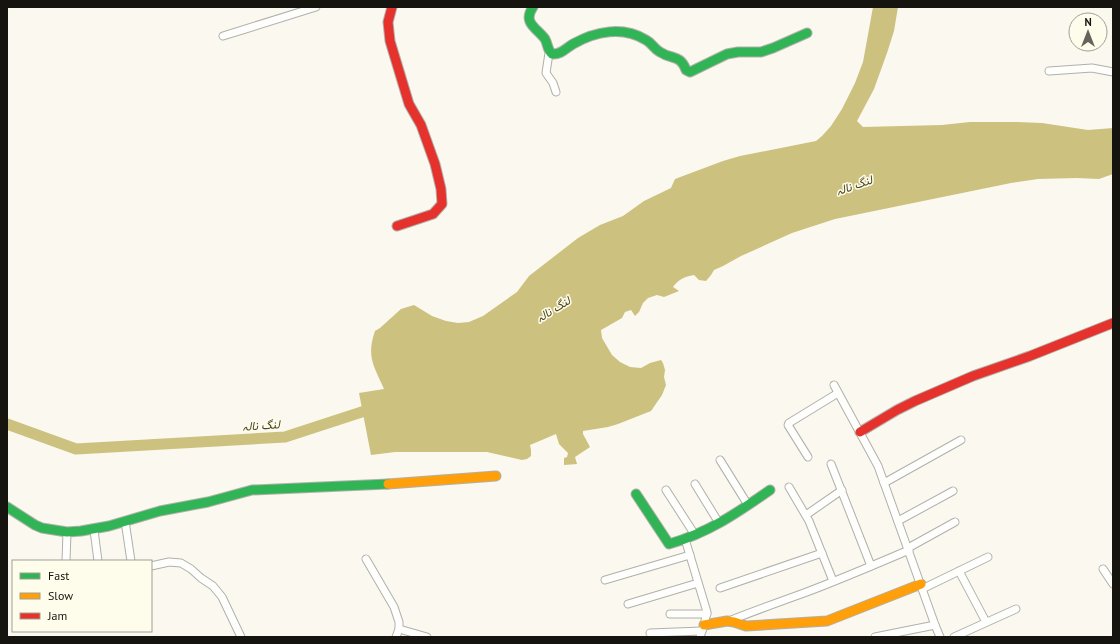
<svg xmlns="http://www.w3.org/2000/svg" width="1120" height="644" font-family="'PT Sans',Vazirmatn,sans-serif">
<style>
.water{fill:#ccc17f}
.lines{fill:none;stroke-linecap:round;stroke-linejoin:round}
.river{stroke:#ccc17f;stroke-width:11}
.street-casing{stroke:#b1b0aa;stroke-width:9}
.fast-casing{stroke:#b1b0aa;stroke-width:11}
.slow-casing{stroke:#b1b0aa;stroke-width:11}
.jam-casing{stroke:#b1b0aa;stroke-width:11}
.street{stroke:#fefefd;stroke-width:7}
.fast{stroke:#30b455;stroke-width:9}
.slow{stroke:#ff9f0a;stroke-width:9}
.jam{stroke:#e5322d;stroke-width:9}
.labels{text-anchor:middle;dominant-baseline:central;stroke-width:3;stroke-linejoin:round;paint-order:stroke}
.water-label{font-size:12px;font-style:italic;fill:#4c461f;stroke:#fefceb}
</style>
<rect width="100%" height="100%" fill="#faf8ef"/>
<!-- water -->
<path class="water" d="M 873,7 L 898,7 L 894,31 L 887,53 L 874,89 L 857,121 L 863,127 L 942,125 L 970,122 L 1017,122 L 1042,123 L 1088,130 L 1113,128 L 1113,174 L 1099,179 L 1077,178 L 1038,179 L 1011,183 L 835,219 L 792,233 L 741,256 L 723,266 L 714,270 L 711,275 L 706,281 L 699,280 L 694,275 C 684,277 679,279 673,287 L 679,291 L 664,297 L 657,295 L 648,298 L 643,303 L 639,312 L 635,316 L 631,310 L 625,312 L 622,318 L 601,330 L 602,338 L 612,355 L 620,362 L 630,367 L 641,368 L 650,363 L 661,360 L 663,363 L 665,370 L 664,377 L 666,385 L 662,395 L 651,411 L 618,424 L 608,427 L 583,431 L 583,434 L 590,447 L 575,457 L 577,464 L 564,465 L 564,458 L 567,457 L 568,453 L 559,444 L 556,434 L 530,445 L 531,450 L 531,456 L 527,459 L 522,460 L 487,452 L 395,452 L 371,455 L 359,393 L 384,389 C 374,366 366,357 375,331 L 380,328 L 401,309 L 414,305 L 432,316 L 446,321 L 458,323 L 469,322 L 483,316 L 517,292 L 529,276 L 578,238 L 600,225 L 623,216 L 644,201 L 671,188 L 675,179 L 723,161 L 740,156 L 816,141 L 822,136 L 831,126 L 842,109 L 855,83 L 863,62 Z"/>
<g class="lines">
<!-- river -->
<path class="river" d="M 7,424 L 76,449 L 285,437 L 377,407"/>
<!-- street casing -->
<g class="street-casing">
<g id="street">
<path d="M 223,36 L 316,7"/>
<path d="M 549,53 L 546,73 L 553,83 L 556,92"/>
<path d="M 1049,71 L 1092,68 L 1113,72"/>
<path d="M 834,385 L 878,466 L 935,625 L 940,637"/>
<path d="M 808,457 L 788,425 L 789,423 L 838,393"/>
<path d="M 720,460 L 748,505"/>
<path d="M 831,464 L 871,566"/>
<path d="M 884,483 L 961,440"/>
<path d="M 695,484 L 719,523"/>
<path d="M 789,487 L 809,521 L 833,581"/>
<path d="M 666,490 L 695,535"/>
<path d="M 806,515 L 842,490"/>
<path d="M 125,521 L 131,561"/>
<path d="M 898,521 L 953,491"/>
<path d="M 94,530 L 98,561"/>
<path d="M 685,539 L 707,612 L 704,625 L 700,637"/>
<path d="M 908,548 L 955,522"/>
<path d="M 366,559 L 394,607 L 399,622 L 399,629 L 396,637"/>
<path d="M 66,561 L 67,532"/>
<path d="M 151,566 L 169,562 L 181,563 L 191,569 L 201,578 L 213,586 L 222,597 L 241,637"/>
<path d="M 1103,569 L 1113,584"/>
<path d="M 959,571 L 986,622"/>
<path d="M 605,580 L 690,555"/>
<path d="M 720,588 L 822,553"/>
<path d="M 922,589 L 988,557"/>
<path d="M 628,604 L 698,583"/>
<path d="M 670,614 L 707,614"/>
<path d="M 729,621 C 754,611 779,602 804,593 C 839,580 874,565 909,550"/>
<path d="M 399,629 L 427,637"/>
<path d="M 650,633 L 702,631"/>
<path d="M 875,637 L 935,625"/>
<path d="M 954,637 L 1016,609"/>
</g>
</g>
<!-- fast casing -->
<g class="fast-casing">
<g id="fast">
<path d="M 533,7 C 522,23 537,28 545,39 C 548,44 547,50 552,54 C 561,55 566,48 573,44 C 596,31 623,26 646,40 C 652,43 654,49 660,52 C 672,60 680,54 686,70 L 690,72 L 727,54 L 738,52 L 761,52 L 773,48 L 807,33"/>
<path d="M 636,494 L 669,544 C 708,533 737,513 770,490"/>
<path d="M 7,507 L 35,525 L 42,528 L 67,532 L 81,531 L 109,526 L 160,511 L 208,502 L 252,490 L 388,484"/>
</g>
</g>
<!-- slow casing -->
<g class="slow-casing">
<g id="slow">
<path d="M 388,484 L 496,476"/>
<path d="M 704,625 L 727,621 L 734,622 L 746,626 L 827,621 L 921,584"/>
</g>
</g>
<!-- jam casing -->
<g class="jam-casing">
<g id="jam">
<path d="M 392,7 L 388,22 L 390,41 L 409,104 L 421,125 L 435,164 L 441,189 L 442,204 L 433,214 L 397,226"/>
<path d="M 860,432 L 897,410 L 915,401 L 973,376 L 1030,356 L 1113,323"/>
</g>
</g>
<!-- street -->
<use href="#street" class="street"/>
<!-- fast -->
<use href="#fast" class="fast"/>
<!-- slow -->
<use href="#slow" class="slow"/>
<!-- jam -->
<use href="#jam" class="jam"/>
</g>
<g class="labels">
<!-- water labels -->
<g class="water-label">
<text transform="translate(854 185) rotate(-19)">لنگ نالہ</text>
<text transform="translate(553 309) rotate(-32)">لنگ نالہ</text>
<text transform="translate(261 425) rotate(-4)">لنگ نالہ</text>
</g>
</g>
<!-- border -->
<rect width="1120" height="644" fill="none" stroke="#15140e" stroke-width="16"/>
<!-- legend -->
<rect x="12" y="560" width="140" height="72" fill="#fefceb" stroke="#a19f93"/>
<rect x="20" y="573" width="20" height="6" fill="#30b455" stroke="#a19f93"/>
<text x="48" y="580" font-size="12" fill="#15140e">Fast</text>
<rect x="20" y="593" width="20" height="6" fill="#ff9f0a" stroke="#a19f93"/>
<text x="48" y="600" font-size="12" fill="#15140e">Slow</text>
<rect x="20" y="613" width="20" height="6" fill="#e5322d" stroke="#a19f93"/>
<text x="48" y="620" font-size="12" fill="#15140e">Jam</text>
<!-- north arrow -->
<g transform="translate(1088 32)"><circle r="19" fill="#fefceb" stroke="#a19f93"/>
<path d="M0-3L7 15L0 10L-7 15Z" fill="#65645d"/>
<text y="-6" font-size="11" font-weight="bold" text-anchor="middle" fill="#15140e">N</text>
</g>
</svg>
